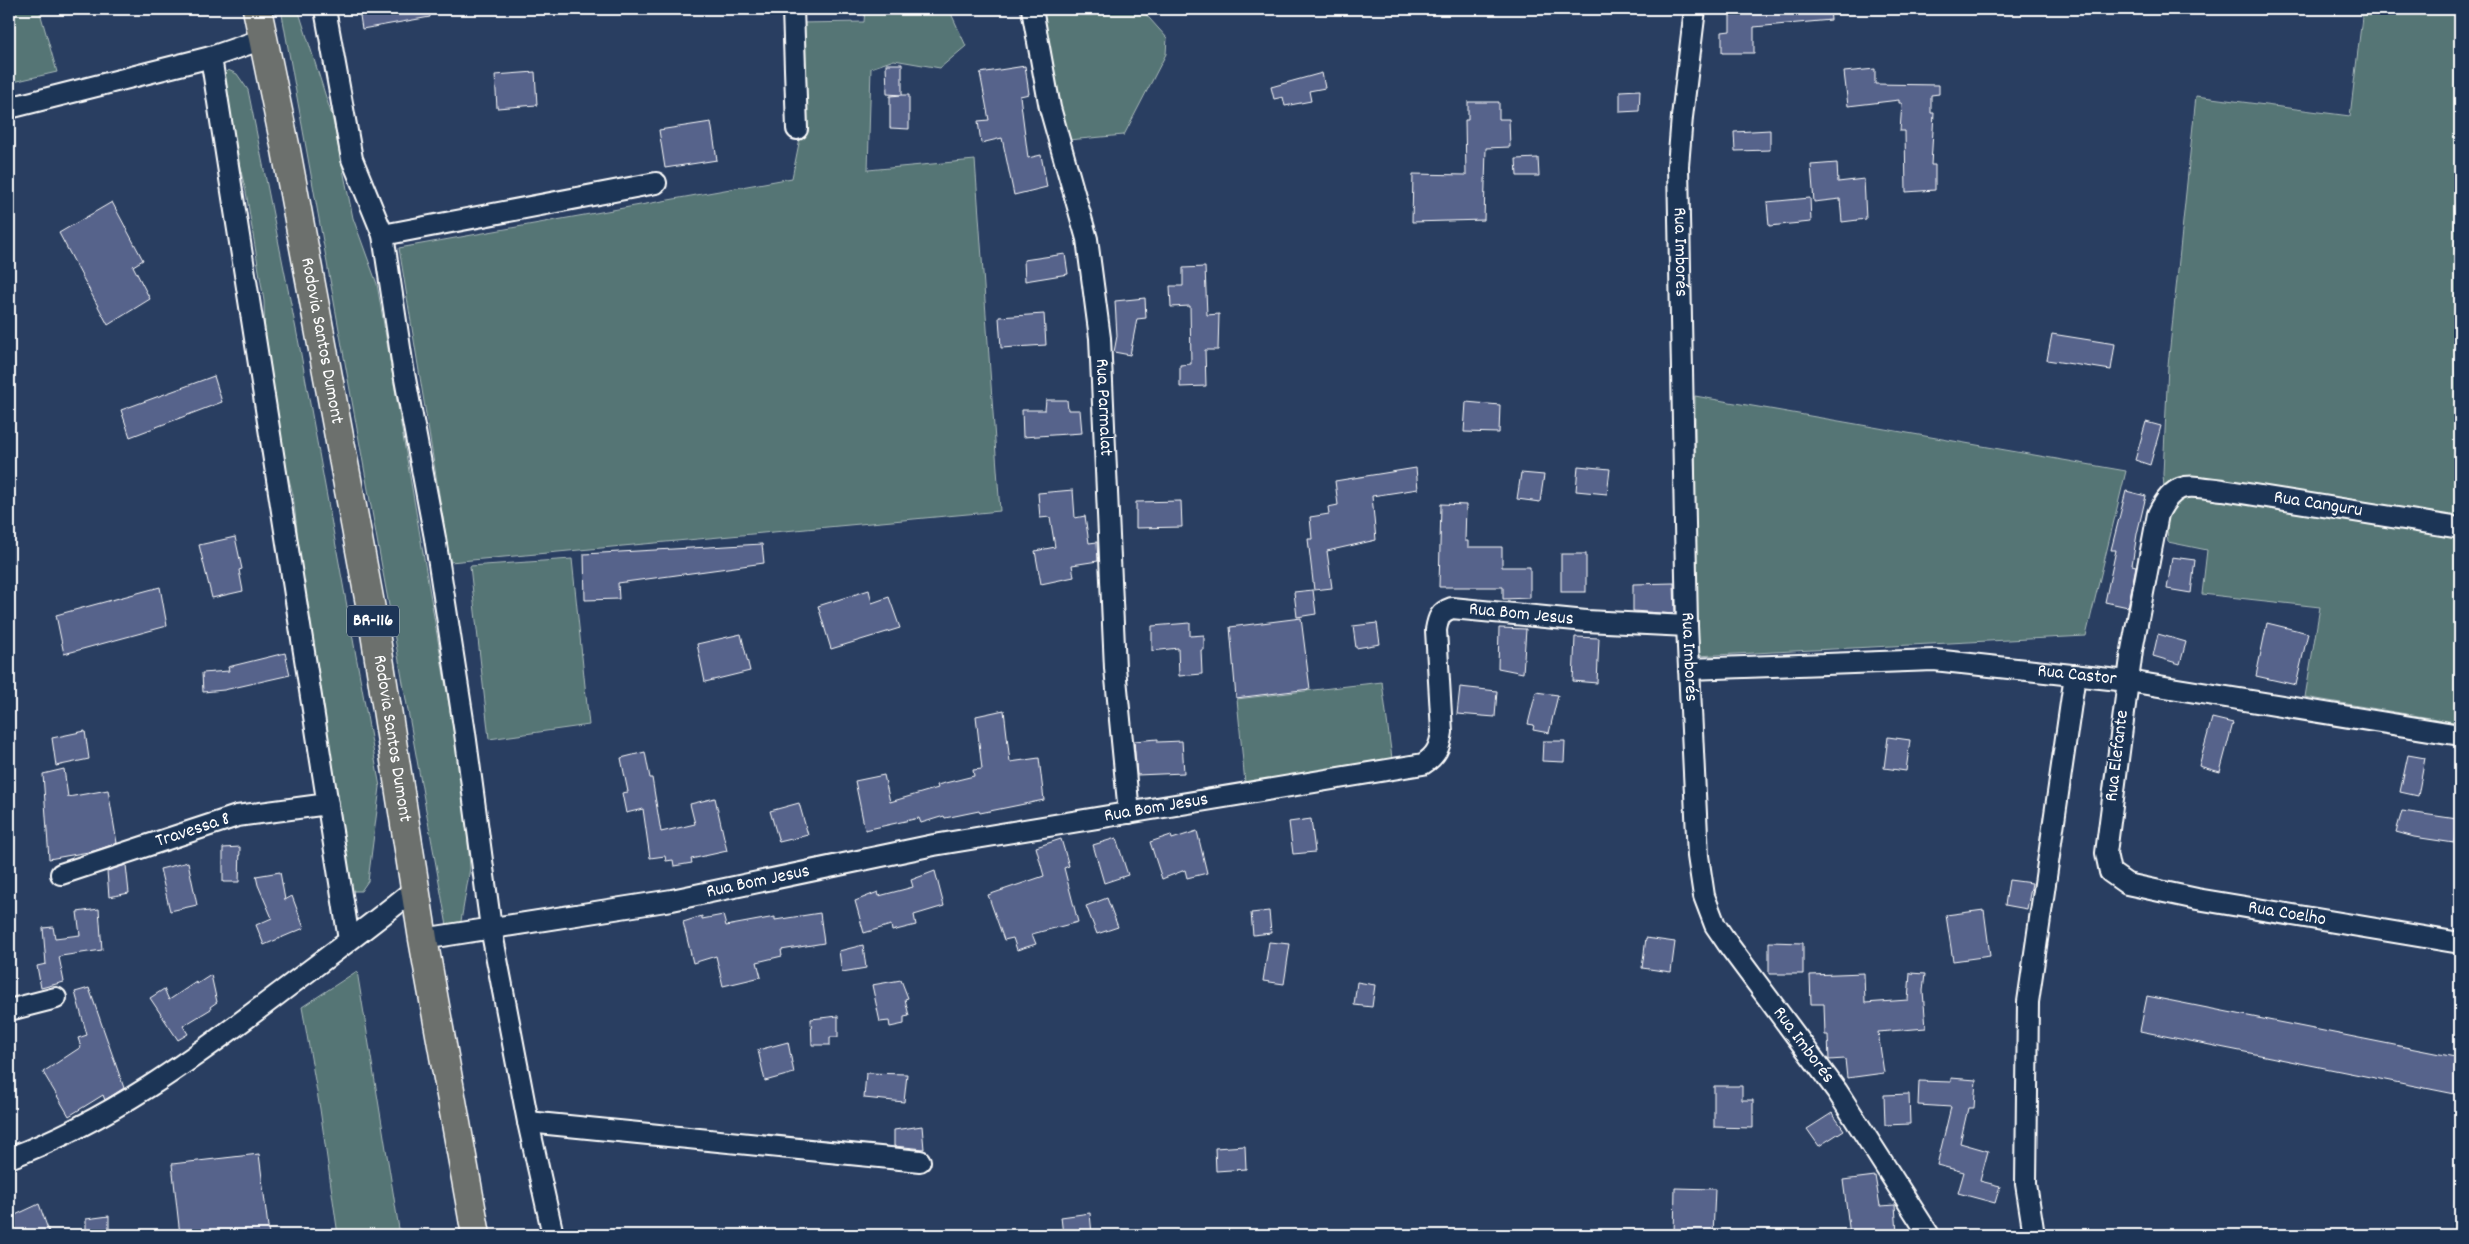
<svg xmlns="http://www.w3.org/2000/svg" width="2469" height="1244" font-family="Dekko,sans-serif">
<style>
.green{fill:#547474;stroke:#aababa}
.building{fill:#57638b;stroke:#fff}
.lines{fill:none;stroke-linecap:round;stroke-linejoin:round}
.minor-casing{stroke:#fff;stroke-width:24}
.highway-casing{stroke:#fff;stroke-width:31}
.minor{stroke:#1d3557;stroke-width:20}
.highway{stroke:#6c706d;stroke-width:28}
.labels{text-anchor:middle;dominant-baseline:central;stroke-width:4;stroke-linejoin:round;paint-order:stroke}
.shield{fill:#1d3557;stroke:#bbc2cd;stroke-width:1}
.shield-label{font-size:18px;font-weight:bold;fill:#fff}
.street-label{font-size:19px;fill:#fff;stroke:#1d3557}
</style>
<rect width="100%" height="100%" fill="#293e61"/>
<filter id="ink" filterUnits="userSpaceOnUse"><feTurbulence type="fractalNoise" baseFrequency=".02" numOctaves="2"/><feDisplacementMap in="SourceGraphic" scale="10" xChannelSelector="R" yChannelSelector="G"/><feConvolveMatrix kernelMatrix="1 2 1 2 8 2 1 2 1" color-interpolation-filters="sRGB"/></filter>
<g filter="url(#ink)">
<!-- green -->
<g class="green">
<path d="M 9,9 L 39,9 L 57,72 L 9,83 Z"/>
<path d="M 281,9 L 298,9 L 332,116 L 353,218 L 377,284 L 464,792 L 470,868 L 460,927 L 447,926 Z"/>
<path d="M 865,9 L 949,9 L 966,46 L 940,68 L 894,60 L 871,68 L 868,170 L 975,160 L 1000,511 L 450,562 L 399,248 L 792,178 L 802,128 L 799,23 L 864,22 Z"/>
<path d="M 1039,9 L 1141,9 L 1167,38 L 1166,54 L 1124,135 L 1068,140 Z"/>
<path d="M 2363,9 L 2460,9 L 2460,723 L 2305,697 L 2320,607 L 2202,594 L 2207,550 L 2168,542 L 2163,474 L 2168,366 L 2196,96 L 2350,116 Z"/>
<path d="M 228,70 L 237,74 L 248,90 L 300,349 L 380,787 L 368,881 L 361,891 L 351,891 L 296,582 L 301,565 L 293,495 L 280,444 L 265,346 L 264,301 L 246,192 L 228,118 L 223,75 Z"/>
<path d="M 1695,396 L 2126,471 L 2086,636 L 1696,656 Z"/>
<path d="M 572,559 L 589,725 L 489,739 L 470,566 Z"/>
<path d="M 1382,682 L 1393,766 L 1245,783 L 1237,699 Z"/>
<path d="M 357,971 L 400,1235 L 338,1235 L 320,1109 L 302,1007 Z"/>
</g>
<!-- building -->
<g class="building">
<path d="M 359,9 L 430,9 L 430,17 L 362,29 Z"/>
<path d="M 1730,9 L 1830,9 L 1831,20 L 1754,27 L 1754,53 L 1722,53 L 1722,32 L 1730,31 Z"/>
<path d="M 886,64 L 902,64 L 902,95 L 887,94 Z"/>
<path d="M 1025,66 L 1029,94 L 1020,96 L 1028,158 L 1041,155 L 1047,187 L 1014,195 L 1002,138 L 981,143 L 978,121 L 989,120 L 980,73 Z"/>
<path d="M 1875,69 L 1875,84 L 1939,85 L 1939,94 L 1931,95 L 1931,113 L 1934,113 L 1931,165 L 1935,165 L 1935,190 L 1906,192 L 1905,131 L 1900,131 L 1902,103 L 1899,103 L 1899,100 L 1848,106 L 1844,72 Z"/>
<path d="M 535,72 L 537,105 L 497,108 L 495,75 Z"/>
<path d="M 1322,73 L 1325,88 L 1309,91 L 1311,101 L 1285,106 L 1283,97 L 1274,99 L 1271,87 Z"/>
<path d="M 1640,90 L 1639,111 L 1620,112 L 1620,91 Z"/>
<path d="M 902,95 L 909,95 L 909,129 L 890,128 L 890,96 Z"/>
<path d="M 1468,102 L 1499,102 L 1499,119 L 1509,119 L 1510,147 L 1486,148 L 1484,220 L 1412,222 L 1413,174 L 1466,175 L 1465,120 L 1468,120 Z"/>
<path d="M 711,122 L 717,160 L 665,168 L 659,130 Z"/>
<path d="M 1770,130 L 1770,150 L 1735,151 L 1734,132 Z"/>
<path d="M 1538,158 L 1539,176 L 1517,176 L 1516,159 Z"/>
<path d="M 1837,163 L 1838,182 L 1864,179 L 1866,219 L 1842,222 L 1840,199 L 1814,202 L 1811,165 Z"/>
<path d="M 1810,198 L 1811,222 L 1769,226 L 1767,202 Z"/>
<path d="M 112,202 L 143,260 L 133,266 L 150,299 L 108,325 L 59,233 Z"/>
<path d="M 1065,254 L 1068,274 L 1025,281 L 1024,260 Z"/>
<path d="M 1205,267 L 1207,315 L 1219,314 L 1218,350 L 1205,350 L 1206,386 L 1180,387 L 1180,365 L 1191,364 L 1190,306 L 1171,307 L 1170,286 L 1183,286 L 1183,268 Z"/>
<path d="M 1145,298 L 1146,318 L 1137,319 L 1130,355 L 1114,352 L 1117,336 L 1115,301 Z"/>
<path d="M 1044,314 L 1046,345 L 1001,348 L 999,317 Z"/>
<path d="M 2052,334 L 2115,344 L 2111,370 L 2047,360 Z"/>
<path d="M 214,376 L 222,402 L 130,437 L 121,410 Z"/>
<path d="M 1046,400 L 1067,400 L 1068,410 L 1080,410 L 1082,433 L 1023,437 L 1022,410 L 1045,410 Z"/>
<path d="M 1466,402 L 1500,405 L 1499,433 L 1464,432 Z"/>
<path d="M 2146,422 L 2161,426 L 2150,465 L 2135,460 Z"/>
<path d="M 1578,466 L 1610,469 L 1607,494 L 1576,491 Z"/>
<path d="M 1416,468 L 1418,489 L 1372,496 L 1376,540 L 1327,551 L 1332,588 L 1314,590 L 1308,539 L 1312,539 L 1310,517 L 1329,514 L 1328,507 L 1338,505 L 1335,481 Z"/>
<path d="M 1521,473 L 1544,475 L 1540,502 L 1517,499 Z"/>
<path d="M 1073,490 L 1075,518 L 1085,516 L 1089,543 L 1097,542 L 1098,561 L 1072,565 L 1074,577 L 1041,584 L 1035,551 L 1055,547 L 1050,517 L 1040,518 L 1038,493 Z"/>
<path d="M 2126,491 L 2146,496 L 2137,534 L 2132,565 L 2136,566 L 2128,607 L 2105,602 L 2116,550 L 2111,550 Z"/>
<path d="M 1181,501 L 1182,527 L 1136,528 L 1136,502 Z"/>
<path d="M 1441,504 L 1466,505 L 1465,541 L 1468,541 L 1468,547 L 1502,547 L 1502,567 L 1530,567 L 1530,598 L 1503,599 L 1503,587 L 1439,587 Z"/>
<path d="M 235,537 L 242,569 L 239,570 L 243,591 L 212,598 L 199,545 Z"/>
<path d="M 762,544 L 764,563 L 618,583 L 619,599 L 585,600 L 584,554 Z"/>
<rect x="1561" y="554" width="25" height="38"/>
<path d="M 2172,557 L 2195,560 L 2191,593 L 2167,589 Z"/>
<path d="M 1674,583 L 1675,614 L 1633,611 L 1633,584 Z"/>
<path d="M 160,587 L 167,626 L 64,654 L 56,615 Z"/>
<path d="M 869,590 L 872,603 L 889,597 L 900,628 L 831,649 L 818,606 Z"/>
<path d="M 1313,590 L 1316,614 L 1297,617 L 1294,592 Z"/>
<path d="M 1301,618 L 1310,689 L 1236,698 L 1230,627 Z"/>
<path d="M 1190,623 L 1190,636 L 1204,635 L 1204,650 L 1201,650 L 1202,674 L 1179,676 L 1178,648 L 1152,651 L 1152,626 Z"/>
<path d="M 1377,623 L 1380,644 L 1356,648 L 1353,626 Z"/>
<path d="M 2267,623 L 2308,633 L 2296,685 L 2256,676 Z"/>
<path d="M 1499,628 L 1526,629 L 1523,673 L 1498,668 Z"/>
<path d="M 741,634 L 750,671 L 705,682 L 697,644 Z"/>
<path d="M 2158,634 L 2186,642 L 2180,664 L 2153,656 Z"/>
<path d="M 1575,637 L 1599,638 L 1597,683 L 1573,681 Z"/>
<path d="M 285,653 L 290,675 L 224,690 L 203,692 L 202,673 L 229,671 L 228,667 Z"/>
<path d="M 1460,687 L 1497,691 L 1495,717 L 1457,714 Z"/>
<path d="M 1536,692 L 1558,695 L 1549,733 L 1533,730 L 1534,725 L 1528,724 Z"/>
<path d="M 1004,710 L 1010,762 L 1039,758 L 1044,800 L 980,813 L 979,811 L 945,818 L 944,816 L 921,823 L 919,818 L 865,830 L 855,781 L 884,775 L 890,802 L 938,788 L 937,785 L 974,776 L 973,770 L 982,769 L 976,716 Z"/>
<path d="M 2212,718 L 2233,723 L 2220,772 L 2199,766 Z"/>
<path d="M 85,731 L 89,759 L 56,766 L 52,738 Z"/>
<path d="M 1888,737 L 1910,740 L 1906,771 L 1884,768 Z"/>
<path d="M 1158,739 L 1158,742 L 1182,741 L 1184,773 L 1137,775 L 1134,741 Z"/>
<path d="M 1543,741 L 1565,741 L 1564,762 L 1542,761 Z"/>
<path d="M 645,752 L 650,778 L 652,778 L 661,832 L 695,824 L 690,804 L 715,798 L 727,851 L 691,859 L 692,863 L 674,866 L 673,860 L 666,861 L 665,856 L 650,858 L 643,809 L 626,813 L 622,793 L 628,792 L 621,758 Z"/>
<path d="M 2408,755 L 2425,758 L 2418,796 L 2400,792 Z"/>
<path d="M 64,769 L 68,797 L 108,790 L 117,843 L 94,851 L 49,859 L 43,774 Z"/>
<path d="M 799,803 L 808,835 L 779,842 L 770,811 Z"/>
<path d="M 2402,811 L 2457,819 L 2454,843 L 2414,837 L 2396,832 Z"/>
<path d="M 1311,819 L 1315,852 L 1293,854 L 1289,822 Z"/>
<path d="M 1197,831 L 1207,873 L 1187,878 L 1185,870 L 1162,879 L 1150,842 L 1171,835 L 1172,839 Z"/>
<path d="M 1116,838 L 1128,875 L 1104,883 L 1093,845 Z"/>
<path d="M 1061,839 L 1069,866 L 1064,868 L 1078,922 L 1032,934 L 1036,944 L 1017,950 L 1013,938 L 1004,940 L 988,895 L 1044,876 L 1036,847 Z"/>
<path d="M 240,847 L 239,882 L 223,882 L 223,848 Z"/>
<path d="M 188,862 L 197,905 L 170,911 L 160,869 Z"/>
<path d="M 126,865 L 129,893 L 109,897 L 107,871 Z"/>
<path d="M 935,871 L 944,906 L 914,915 L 916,925 L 892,931 L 891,925 L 864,933 L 855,901 L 878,892 L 879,896 L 913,887 L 911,880 Z"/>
<path d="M 280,872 L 285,900 L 292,896 L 304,928 L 264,945 L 256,925 L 272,918 L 258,885 L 256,876 Z"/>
<path d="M 2009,880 L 2032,883 L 2027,909 L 2005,905 Z"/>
<path d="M 1107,898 L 1118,927 L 1097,934 L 1086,906 Z"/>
<path d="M 99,909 L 102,950 L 61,956 L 59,957 L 64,982 L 41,988 L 37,966 L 46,964 L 43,928 L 53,927 L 55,938 L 80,935 L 77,912 Z"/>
<path d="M 1984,910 L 1990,956 L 1953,961 L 1946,915 Z"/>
<path d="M 1269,911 L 1271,933 L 1253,935 L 1251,913 Z"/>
<path d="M 820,913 L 824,943 L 781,950 L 782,956 L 757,962 L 761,977 L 723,986 L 716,956 L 693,963 L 683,922 L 702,916 L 702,919 L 723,915 L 726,926 L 775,917 L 775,920 Z"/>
<path d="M 1646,938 L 1675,942 L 1671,972 L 1642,968 Z"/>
<path d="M 1269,942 L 1290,944 L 1284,984 L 1263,981 Z"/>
<path d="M 1769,942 L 1803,943 L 1803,974 L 1769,974 Z"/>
<path d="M 863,945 L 866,968 L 842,972 L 839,951 Z"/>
<path d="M 1864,973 L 1865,1003 L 1908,1000 L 1910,973 L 1925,974 L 1923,991 L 1926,1028 L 1878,1032 L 1884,1073 L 1847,1078 L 1845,1059 L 1829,1060 L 1828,1035 L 1825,1035 L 1824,1004 L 1811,1004 L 1810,975 Z"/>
<path d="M 211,975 L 217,1002 L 210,1007 L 211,1009 L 183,1026 L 188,1034 L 178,1040 L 150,998 L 164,989 L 169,1000 L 196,982 L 197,984 Z"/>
<path d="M 901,980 L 908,998 L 905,999 L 909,1016 L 904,1017 L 904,1024 L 890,1027 L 889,1021 L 880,1022 L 872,985 Z"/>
<path d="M 1357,982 L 1375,985 L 1372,1007 L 1354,1005 Z"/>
<path d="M 89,988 L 124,1088 L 105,1100 L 103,1095 L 69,1116 L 43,1072 L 81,1047 L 78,1038 L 87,1035 L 75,992 Z"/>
<path d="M 2147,996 L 2460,1058 L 2460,1095 L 2140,1031 Z"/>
<path d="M 838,1016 L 838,1037 L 830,1037 L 830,1045 L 812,1045 L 811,1019 Z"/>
<path d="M 788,1042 L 794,1073 L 765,1081 L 758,1050 Z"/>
<path d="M 866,1073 L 907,1074 L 904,1102 L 864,1098 Z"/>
<path d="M 1951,1078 L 1976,1080 L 1974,1108 L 1968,1108 L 1960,1143 L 1988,1151 L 1980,1181 L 2000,1186 L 1995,1203 L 1958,1193 L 1964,1172 L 1937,1165 L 1951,1107 L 1918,1105 L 1919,1081 L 1951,1082 Z"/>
<path d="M 1714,1086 L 1742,1086 L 1742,1100 L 1753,1100 L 1753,1128 L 1714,1127 Z"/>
<path d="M 1909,1094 L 1910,1124 L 1885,1125 L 1884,1095 Z"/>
<path d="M 1832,1113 L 1844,1130 L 1819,1146 L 1807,1129 Z"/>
<path d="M 922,1126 L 924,1149 L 894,1146 L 894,1130 Z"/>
<path d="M 1245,1146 L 1246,1169 L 1216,1171 L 1215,1148 Z"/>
<path d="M 259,1154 L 269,1235 L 180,1235 L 172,1164 Z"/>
<path d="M 1875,1176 L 1880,1206 L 1895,1205 L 1897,1234 L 1850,1235 L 1843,1180 Z"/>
<path d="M 1675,1188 L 1715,1189 L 1713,1235 L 1674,1235 Z"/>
<path d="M 39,1204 L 50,1235 L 9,1235 L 9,1218 Z"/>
<path d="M 1090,1213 L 1092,1235 L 1063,1235 L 1061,1217 Z"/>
<path d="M 109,1216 L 109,1235 L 86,1235 L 86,1219 Z"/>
</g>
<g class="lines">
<!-- minor casing -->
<g class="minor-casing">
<g id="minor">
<path d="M 325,9 L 352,159 L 383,235 L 403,368 L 435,538 L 465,733 L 491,928 L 528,1122 L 553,1235"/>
<path d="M 793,9 L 797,129"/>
<path id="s1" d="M 1032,9 L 1050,108 L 1087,239 L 1100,338 L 1115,668 L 1129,813"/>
<path id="s2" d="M 1695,9 L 1682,117 L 1678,166 L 1687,626 L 1698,856 L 1704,896 L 1715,925 L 1730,947 L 1837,1091 L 1929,1235"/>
<path d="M 211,57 L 349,940"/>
<path d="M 9,108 L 211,57 L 263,39"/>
<path d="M 383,235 L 656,183"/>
<path id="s3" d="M 2460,528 L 2223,490 C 2189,486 2175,479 2158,514 L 2132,650 L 2106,853 L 2110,872 L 2127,884 L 2197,899 L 2460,943"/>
<path id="s4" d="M 1689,669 L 1934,660 L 2128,681 L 2460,735"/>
<path id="s5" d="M 61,874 L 237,816 L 328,804"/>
<path id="s6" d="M 423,939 L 672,900 L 934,845 L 1423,764 C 1436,756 1440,747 1442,732 L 1436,630 C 1438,618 1440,612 1452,608 L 1586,621 L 1687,626"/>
<path d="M 9,1010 L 56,998"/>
<path d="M 528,1122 L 920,1161"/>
<path d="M 9,1158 C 109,1121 193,1059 277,995 C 323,960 370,926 415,889"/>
<path d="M 2034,1235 L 2026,1184 L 2028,1002 L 2075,675"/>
</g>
</g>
<!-- highway casing -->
<g class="highway-casing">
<g id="highway">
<path id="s7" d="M 257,9 L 286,150 L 373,620 L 423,939 L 476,1235"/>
</g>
</g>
<!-- minor -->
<use href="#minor" class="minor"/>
<!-- highway -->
<use href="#highway" class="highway"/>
</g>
</g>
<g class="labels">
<!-- shield labels -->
<rect class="shield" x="347" y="605.5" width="52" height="31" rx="4"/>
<g class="shield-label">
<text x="373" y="621">BR-116</text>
</g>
<!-- street labels -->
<g class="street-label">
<text stroke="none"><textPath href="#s2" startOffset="244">Rua Imborés</textPath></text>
<text stroke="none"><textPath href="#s7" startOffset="338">Rodovia Santos Dumont</textPath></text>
<text stroke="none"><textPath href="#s1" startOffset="406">Rua Parmalat</textPath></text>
<text transform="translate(2318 505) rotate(9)">Rua Canguru</text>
<text stroke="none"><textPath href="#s6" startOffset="1255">Rua Bom Jesus</textPath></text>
<text stroke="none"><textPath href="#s2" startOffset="649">Rua Imborés</textPath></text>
<text stroke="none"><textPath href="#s4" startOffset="389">Rua Castor</textPath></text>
<text stroke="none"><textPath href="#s7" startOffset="742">Rodovia Santos Dumont</textPath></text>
<text transform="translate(2118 756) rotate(-83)">Rua Elefante</text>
<text stroke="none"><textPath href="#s6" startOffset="745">Rua Bom Jesus</textPath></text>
<text stroke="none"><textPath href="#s5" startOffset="139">Travessa 8</textPath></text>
<text stroke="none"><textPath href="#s6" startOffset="340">Rua Bom Jesus</textPath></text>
<text stroke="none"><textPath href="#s3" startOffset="864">Rua Coelho</textPath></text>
<text stroke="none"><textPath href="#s2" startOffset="1069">Rua Imborés</textPath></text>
</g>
</g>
<!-- margin -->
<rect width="2469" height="1244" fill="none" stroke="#1d3557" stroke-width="30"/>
<rect x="15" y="15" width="2439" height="1214" fill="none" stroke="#fff" stroke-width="2" filter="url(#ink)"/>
</svg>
